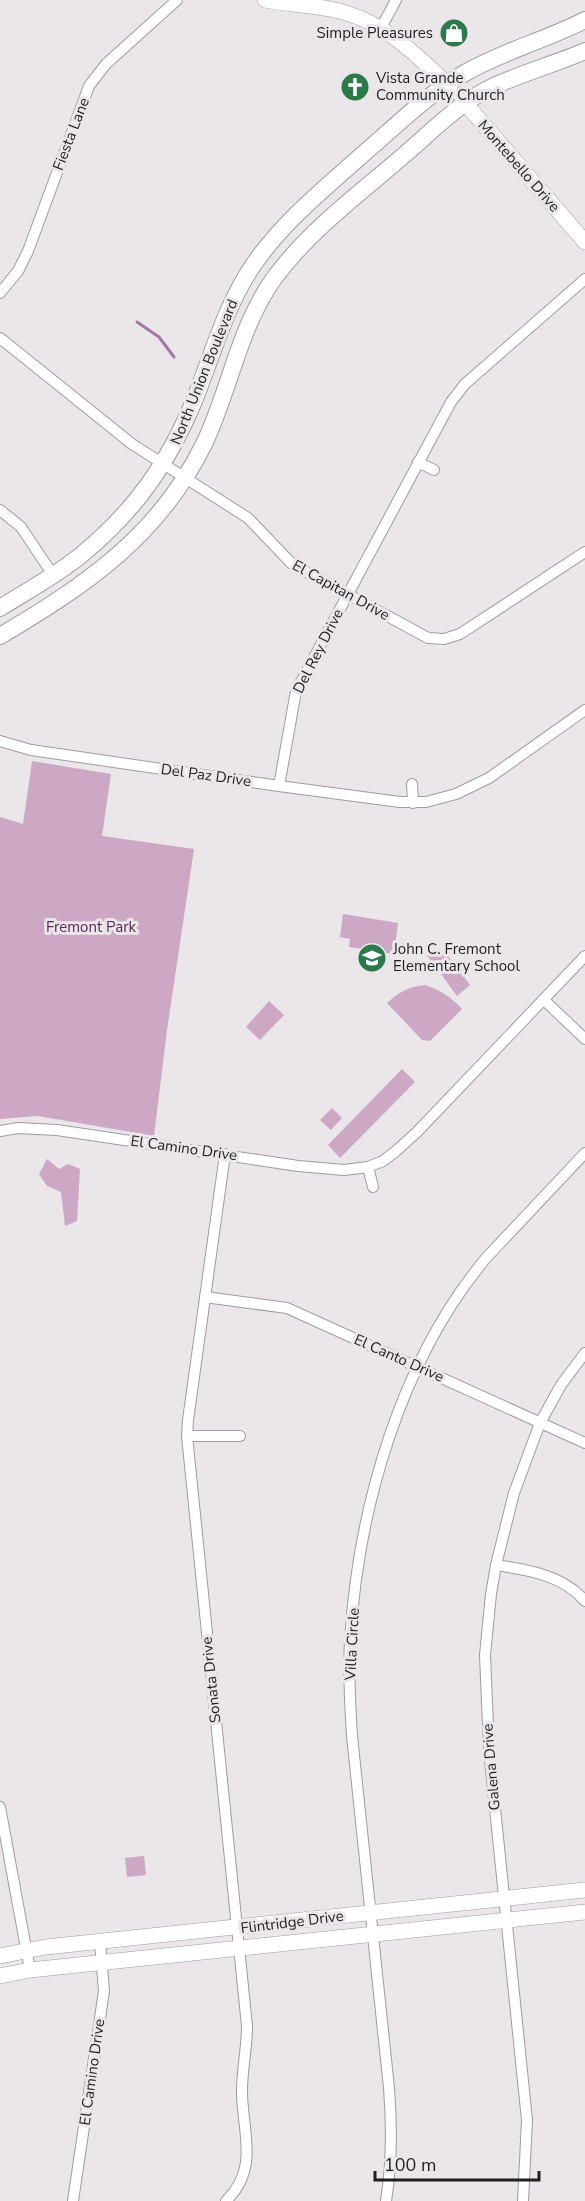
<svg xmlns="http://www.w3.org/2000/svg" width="585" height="2201" font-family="'Nunito Sans',sans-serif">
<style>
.green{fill:#cca8c4}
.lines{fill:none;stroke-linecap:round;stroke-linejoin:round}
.stream{stroke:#a5799d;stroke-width:3}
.street-casing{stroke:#9f9b9e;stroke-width:12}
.secondary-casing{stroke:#9f9b9e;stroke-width:16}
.primary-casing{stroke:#9f9b9e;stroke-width:18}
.street{stroke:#fff;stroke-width:10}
.secondary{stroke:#fff;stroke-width:15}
.primary{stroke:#fff;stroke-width:16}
.labels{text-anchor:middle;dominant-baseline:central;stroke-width:6;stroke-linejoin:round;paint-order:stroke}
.poi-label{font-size:15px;fill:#201f20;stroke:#eae6e9;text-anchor:start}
.street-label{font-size:15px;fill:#201f20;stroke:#eae6e9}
.park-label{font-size:15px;fill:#5e2756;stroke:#eae6e9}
</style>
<rect width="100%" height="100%" fill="#eae6e9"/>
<!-- green -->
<g class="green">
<path d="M 32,761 L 111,774 L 102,836 L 194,849 L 167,1030 L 154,1136 L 38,1116 L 0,1119 L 0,817 L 23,824 Z"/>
<path d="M 343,914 L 398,923 L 394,954 L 349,947 L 350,939 L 340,937 Z"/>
<path d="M 434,949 L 445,952 L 470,985 L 457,996 L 427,955 Z"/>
<path d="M 425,985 C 441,990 451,997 462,1009 L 430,1041 L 422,1040 L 387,1003 C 399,992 408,987 425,985 Z"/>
<path d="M 269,1001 L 284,1015 L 260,1040 L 246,1027 Z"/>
<path d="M 402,1069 L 415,1082 L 340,1158 L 328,1145 Z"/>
<path d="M 332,1108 L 342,1118 L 331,1130 L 320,1120 Z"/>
<path d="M 47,1159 L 59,1169 L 68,1164 L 80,1169 L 77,1221 L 65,1226 L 61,1192 L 47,1186 L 39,1174 Z"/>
<path d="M 144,1856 L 146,1875 L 127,1877 L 125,1858 Z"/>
</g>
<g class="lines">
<!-- stream -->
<path class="stream" d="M 137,322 L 159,337 L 174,357"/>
<!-- street casing -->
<g class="street-casing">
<g id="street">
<path d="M 381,28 L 396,0"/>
<path d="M 447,84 L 465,103"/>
<path d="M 0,293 L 18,271 L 28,251 L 89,86 L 106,64 L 177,0"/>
<path d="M 0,338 L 132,444 L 248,518 L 292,564 L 428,638 L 444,639 L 460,634 L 585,552"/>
<path d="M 418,462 L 434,470"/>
<path d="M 0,510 L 21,527 L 53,575"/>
<path d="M 0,741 L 31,750 L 279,786 L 400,802 L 426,802 L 456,794 L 489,778 L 585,710"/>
<path d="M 412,784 L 413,803"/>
<path d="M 279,786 L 296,691 L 451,402 L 465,384 L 585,279"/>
<path d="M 544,1000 L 585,1039"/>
<path d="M 0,1131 L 18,1128 L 57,1130 L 298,1166 L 344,1170 L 368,1167 L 383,1161 L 396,1151 L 417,1132 L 585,956"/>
<path d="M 225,1154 L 188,1420 L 187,1436 L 247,2026 C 247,2048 242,2069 242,2091 C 242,2132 260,2168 226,2201"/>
<path d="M 368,1167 L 373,1187"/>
<path d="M 205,1297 L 287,1308 L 585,1443"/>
<path d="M 187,1436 L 240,1436"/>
<path d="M 496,1565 C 528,1570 563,1575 585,1601"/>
<path d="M 0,1807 L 30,1970"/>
<path d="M 73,2201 L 104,1991 L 100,1943"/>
<path d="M 386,2201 C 392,2163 392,2126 389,2088 L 352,1736 C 350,1705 348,1673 350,1641 C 358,1509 400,1360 487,1257 L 585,1153"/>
<path d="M 523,2201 L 527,2120 L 489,1750 L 485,1655 L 491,1594 L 496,1565 L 514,1493 L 540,1423 L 561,1385 L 585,1353"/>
</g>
</g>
<!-- secondary casing -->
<g class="secondary-casing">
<g id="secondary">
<path d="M 265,0 C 287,4 309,5 330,9 C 379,18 413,51 447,84"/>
<path d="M 465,103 L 585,242"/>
<path d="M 0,1956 L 46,1947 L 585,1890"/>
<path d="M 0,1976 L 30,1970 L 585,1912"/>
</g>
</g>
<!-- primary casing -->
<g class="primary-casing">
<g id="primary">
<path d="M 0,608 C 27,591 55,576 80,556 C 135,511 167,465 194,401 C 213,354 225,306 254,264 C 283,222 324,189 362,155 C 395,127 427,94 465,73 C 503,51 546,40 585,20"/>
<path d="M 0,636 C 86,585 159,536 204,444 C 230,390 239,326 275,277 C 310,230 359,194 403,156 C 431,132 459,103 492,87 C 522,73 555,64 585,51"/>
</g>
</g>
<!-- street -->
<use href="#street" class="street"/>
<!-- secondary -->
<use href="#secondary" class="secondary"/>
<!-- primary -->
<use href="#primary" class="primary"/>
</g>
<!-- icons -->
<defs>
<g id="shop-disc" transform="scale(1.5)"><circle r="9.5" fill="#2a7a4a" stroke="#eae6e9"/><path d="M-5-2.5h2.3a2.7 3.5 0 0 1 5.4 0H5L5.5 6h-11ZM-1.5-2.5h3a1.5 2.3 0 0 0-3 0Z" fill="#fff"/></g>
<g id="church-disc" transform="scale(1.5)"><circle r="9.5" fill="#2a7a4a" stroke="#eae6e9"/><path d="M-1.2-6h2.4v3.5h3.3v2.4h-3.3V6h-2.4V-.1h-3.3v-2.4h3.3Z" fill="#fff"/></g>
<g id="school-disc" transform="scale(1.5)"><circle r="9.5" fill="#2a7a4a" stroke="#eae6e9"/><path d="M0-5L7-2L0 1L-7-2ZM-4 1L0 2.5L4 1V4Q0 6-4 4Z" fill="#fff"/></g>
</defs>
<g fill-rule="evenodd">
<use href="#shop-disc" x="454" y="33"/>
<use href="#church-disc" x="355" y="87"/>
<use href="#school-disc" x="372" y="958"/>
</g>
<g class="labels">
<!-- poi labels -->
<g class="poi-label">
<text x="433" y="33" text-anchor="end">Simple Pleasures</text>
<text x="376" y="78">Vista Grande<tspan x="376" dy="17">Community Church</tspan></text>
<text x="393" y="949">John C. Fremont<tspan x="393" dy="17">Elementary School</tspan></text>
</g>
<!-- street labels -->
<g class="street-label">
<text transform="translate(71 134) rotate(-69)">Fiesta Lane</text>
<text transform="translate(519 166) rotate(49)">Montebello Drive</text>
<text transform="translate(204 372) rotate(-68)">North Union Boulevard</text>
<text transform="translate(341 590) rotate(29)">El Capitan Drive</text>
<text transform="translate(318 651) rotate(-63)">Del Rey Drive</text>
<text transform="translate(206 775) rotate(8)">Del Paz Drive</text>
<text transform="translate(184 1148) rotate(8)">El Camino Drive</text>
<text transform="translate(399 1358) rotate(24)">El Canto Drive</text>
<text transform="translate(352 1644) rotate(-87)">Villa Circle</text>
<text transform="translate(211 1680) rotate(-96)">Sonata Drive</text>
<text transform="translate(491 1767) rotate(-95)">Galena Drive</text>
<text transform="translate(292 1922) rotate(-7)">Flintridge Drive</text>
<text transform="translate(92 2072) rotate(-82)">El Camino Drive</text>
</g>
<!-- park labels -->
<g class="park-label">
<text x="91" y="927">Fremont Park</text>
</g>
</g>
<!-- scale -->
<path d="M375 2171v9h164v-9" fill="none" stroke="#201f20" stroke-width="3"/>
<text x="384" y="2171" font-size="18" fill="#201f20" stroke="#eae6e9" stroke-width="4.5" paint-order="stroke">100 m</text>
</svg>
